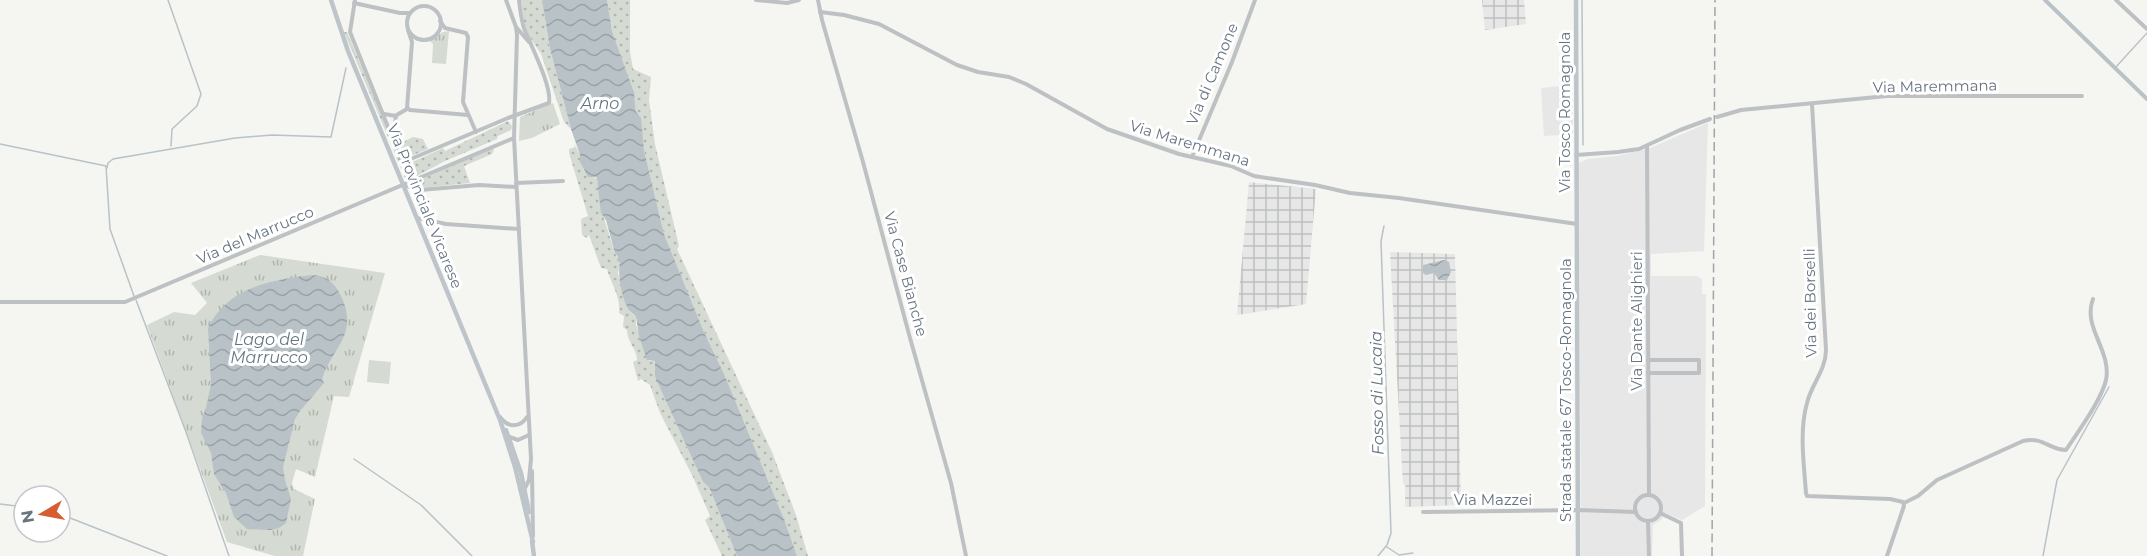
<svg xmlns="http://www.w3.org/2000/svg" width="2147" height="556" font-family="Montserrat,sans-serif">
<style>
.built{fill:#e6e7e6}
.industrial{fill:url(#industrial-grid)}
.grass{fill:url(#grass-dots)}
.park{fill:url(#park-tufts)}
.pitch{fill:#d5dad2}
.water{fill:url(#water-waves)}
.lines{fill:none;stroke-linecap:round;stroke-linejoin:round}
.stream{stroke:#b8c2c7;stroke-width:1.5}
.canal{stroke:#b8c2c7;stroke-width:4}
.minor{stroke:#bdc1c4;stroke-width:4}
.major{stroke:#bec5ca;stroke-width:4.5}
.rail{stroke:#9fa5aa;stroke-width:1.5;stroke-dasharray:9 4.5;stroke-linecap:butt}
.labels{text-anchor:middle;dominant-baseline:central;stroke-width:6;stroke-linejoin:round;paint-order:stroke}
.street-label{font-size:15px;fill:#677582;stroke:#fff}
.water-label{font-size:16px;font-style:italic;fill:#63767e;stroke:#fff}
</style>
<defs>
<pattern id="industrial-grid" width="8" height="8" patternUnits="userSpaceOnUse" patternTransform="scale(1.5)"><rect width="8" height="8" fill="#e6e7e6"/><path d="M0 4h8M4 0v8" fill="none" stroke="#bec0c0"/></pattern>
<pattern id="grass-dots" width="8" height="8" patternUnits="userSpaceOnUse" patternTransform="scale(1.5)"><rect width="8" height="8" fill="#d5dad2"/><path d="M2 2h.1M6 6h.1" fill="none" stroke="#b1b5b0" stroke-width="1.8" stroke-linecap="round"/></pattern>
<pattern id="park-tufts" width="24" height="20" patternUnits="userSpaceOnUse" patternTransform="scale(1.5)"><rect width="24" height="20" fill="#d5dad2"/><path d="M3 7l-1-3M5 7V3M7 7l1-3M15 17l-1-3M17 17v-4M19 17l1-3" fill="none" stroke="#b1b5b0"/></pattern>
<pattern id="water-waves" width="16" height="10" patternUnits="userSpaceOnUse" patternTransform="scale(1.5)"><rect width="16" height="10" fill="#b8c2c7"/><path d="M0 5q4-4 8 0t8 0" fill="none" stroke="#99a2a7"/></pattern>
</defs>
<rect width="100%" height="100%" fill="#f5f6f2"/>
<!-- built -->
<g class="built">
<path d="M 1573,85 L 1573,134 L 1544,136 L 1541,88 Z"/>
<path d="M 1708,123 L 1704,251 L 1651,254 L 1651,276 L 1697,276 L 1702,279 L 1702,294 L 1706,294 L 1705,506 L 1682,520 L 1665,513 L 1661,520 L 1653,525 L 1652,556 L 1581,556 L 1579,163 L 1588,159 L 1617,156 L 1650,148 Z"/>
</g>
<!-- industrial -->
<g class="industrial">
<path d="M 1482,0 L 1524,0 L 1526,24 L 1485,30 Z"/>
<path d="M 1249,182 L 1316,189 L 1306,304 L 1237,315 Z"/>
<path d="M 1390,252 L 1455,254 L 1461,505 L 1405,507 L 1405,486 L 1406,485 L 1403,484 Z"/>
</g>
<!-- grass -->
<g class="grass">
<path d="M 521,0 L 542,0 L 550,49 L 571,129 L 564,122 L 541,54 L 529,36 L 524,22 Z"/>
<path d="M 607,0 L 630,0 L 630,52 L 633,69 L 651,77 L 649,100 L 655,144 L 679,246 L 677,249 L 772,452 L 796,515 L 808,556 L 797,556 L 784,519 L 725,376 L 704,332 L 664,234 L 644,150 L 640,118 L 636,112 L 634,92 L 612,31 Z"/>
<path d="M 344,32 L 347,32 L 402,162 L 410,163 L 443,148 L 445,151 L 508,121 L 512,126 L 511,130 L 498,136 L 497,139 L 445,161 L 415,177 L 405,178 Z"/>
<path d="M 413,137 L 423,139 L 428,149 L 406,158 L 399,144 Z"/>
<path d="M 574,143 L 580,155 L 584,171 L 597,179 L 603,215 L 615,253 L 620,262 L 618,273 L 622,290 L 630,312 L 636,317 L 636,325 L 649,361 L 655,361 C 657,370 655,376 659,386 L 703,482 L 709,487 L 737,556 L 722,556 L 705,520 L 710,516 L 693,477 L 660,413 L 650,385 L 641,379 L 638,381 L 633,362 L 637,360 C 637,349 627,342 627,330 L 623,327 L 624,316 L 619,313 C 621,297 611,284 607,269 L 601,268 L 589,235 L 587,238 L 582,235 L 581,219 L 588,216 L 569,153 L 569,149 L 575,147 Z"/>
<path d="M 493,148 L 494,150 L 492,154 L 464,166 L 470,183 L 420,188 L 414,185 L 415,182 Z"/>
</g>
<!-- park -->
<g class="park">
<path d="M 449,31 L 446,64 L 432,63 L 433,44 L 430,41 L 443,32 Z"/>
<path d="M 553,103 L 560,124 L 532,138 L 519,141 L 520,117 Z"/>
<path d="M 260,255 L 385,273 L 349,397 L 334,396 L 315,477 L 296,469 L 292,483 L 294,489 L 315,499 L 303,556 L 275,556 L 227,542 L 147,325 L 174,312 L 195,315 L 207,303 L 191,283 Z"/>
</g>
<!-- pitch -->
<path class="pitch" d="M 369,360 L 391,362 L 389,384 L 367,382 Z"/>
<!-- water -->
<g class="water">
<path d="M 542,0 L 607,0 L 612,31 L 634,92 L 636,112 L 641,118 L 644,150 L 664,234 L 704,332 L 725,376 L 784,519 L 797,556 L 737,556 L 709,487 L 703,482 L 659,386 L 655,376 L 655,361 L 647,360 L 639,336 L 636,317 C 634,314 631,313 629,310 C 622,300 617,274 620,262 L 617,261 L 618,257 L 615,253 L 606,220 L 601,213 L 597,179 L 596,177 L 588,177 L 580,162 L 580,155 L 571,129 L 550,49 Z"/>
<path d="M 1444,260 L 1449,262 L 1451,272 L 1447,280 L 1439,280 L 1434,273 L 1426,275 L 1423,273 L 1423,265 Z"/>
<path d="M 312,275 C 327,276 334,282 341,296 C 359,335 333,346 322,379 L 324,383 L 300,411 L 295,419 L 283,467 L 285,480 L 291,499 L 286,523 L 279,528 L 271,530 L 247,529 L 234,517 L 226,493 L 214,474 L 211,453 L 201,433 L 202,418 L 206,408 L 211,384 L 208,328 C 228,287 271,280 312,275 Z"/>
</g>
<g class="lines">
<!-- stream -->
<g class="stream">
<path d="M 168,0 L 201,94 L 197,106 L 172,129 L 171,146"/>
<path d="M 1582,0 L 1583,145"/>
<path d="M 2115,68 L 2147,33"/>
<path d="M 0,144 L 106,166 L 110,229 L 134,296"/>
<path d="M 107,168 L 108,163 L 113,159 L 235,138 L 272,135 L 331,137 L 346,68"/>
<path d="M 136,300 L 186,432 L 229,556"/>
<path d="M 354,459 L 421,505 L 472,556"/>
<path d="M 0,504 L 24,507"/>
<path d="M 60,514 L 167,556"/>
<path d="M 1387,547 L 1399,555 L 1413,553"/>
<path d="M 1378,556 L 1387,545 L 1391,533 L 1381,241 L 1384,226"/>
<path d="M 2043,556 L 2057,480 L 2109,387"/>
</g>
<!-- canal -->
<path class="canal" d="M 2045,0 L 2147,99"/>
<!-- minor -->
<g class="minor">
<path d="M 355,0 L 350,32 L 400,157 L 406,161 L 508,118 L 549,103 C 552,86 531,46 524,28 C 521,19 520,9 519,0"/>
<path d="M 506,0 L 516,27 L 517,35 L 514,138 L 531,459 L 529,480 L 525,488"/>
<path d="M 756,0 L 787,3 L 799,0"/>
<path d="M 818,0 L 822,20 L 863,162 L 910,338 L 951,483 L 966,556"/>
<path d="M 2116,0 L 2147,29"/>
<path d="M 354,3 L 400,13 L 409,13"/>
<circle cx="424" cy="23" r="17"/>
<path d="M 820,12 L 844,15 L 879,24 L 957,65 L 978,72 L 1009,77 L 1026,84 L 1107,129 L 1179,154 L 1231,166 L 1254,176 L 1315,185 L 1350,193 L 1399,198 L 1577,224"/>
<path d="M 440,21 L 445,28 L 466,33 L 468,37 L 463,102 L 476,132"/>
<path d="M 516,27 L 529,42"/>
<path d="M 408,30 L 412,42 L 407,108 L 410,110 L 468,115"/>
<path d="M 1812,104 L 1826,350 C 1826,370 1811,385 1807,403 C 1799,431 1804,465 1806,493 L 1807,496 L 1890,499 L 1903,502 L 1904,506 L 1887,556"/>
<path d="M 384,114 L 396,116 L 393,136"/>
<path d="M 395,116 L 407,109"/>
<path d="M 1717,117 L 1741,110 L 1887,96 L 2082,96"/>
<path d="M 1647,146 L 1649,495"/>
<path d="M 1576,155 L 1618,152 L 1639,149 L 1680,130 L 1710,119"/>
<path d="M 1192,157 L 1232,62 L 1255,0"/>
<path d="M 516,183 L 563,181"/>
<path d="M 404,185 L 420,190 L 479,185 L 516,187"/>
<path d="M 417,218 L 446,224 L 519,229"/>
<path d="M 0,302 L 125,302 L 514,138"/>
<path d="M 1648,360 L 1699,360 L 1699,373 L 1648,373"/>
<path d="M 500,417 C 508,428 520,428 527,417"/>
<path d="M 507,436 L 518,440 L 529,435"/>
<path d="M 532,471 L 533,536"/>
<circle cx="1648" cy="508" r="13"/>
<path d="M 1904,503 L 1918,496 L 1937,480 L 2023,441 C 2043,436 2049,450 2066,450 C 2077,433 2102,399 2106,380 C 2112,351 2082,327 2093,299"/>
<path d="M 1423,512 L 1578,510 L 1636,512"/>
<path d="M 1660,513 L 1681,523 L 1682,556"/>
<path d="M 1648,521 L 1649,556"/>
</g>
<!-- major -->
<g class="major">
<path d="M 331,0 L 348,51 L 500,420 L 515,467 L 533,542"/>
<path d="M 1576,0 L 1578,556"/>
<path d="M 506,430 L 521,473 L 529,512"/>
<path d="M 532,541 L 534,556"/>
</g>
<!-- rail -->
<path class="rail" d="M 1712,556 L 1715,0"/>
</g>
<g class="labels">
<!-- street labels -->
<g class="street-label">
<text transform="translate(1212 74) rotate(-67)">Via di Camone</text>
<text transform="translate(1935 86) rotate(-1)">Via Maremmana</text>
<text transform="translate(1564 112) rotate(-90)">Via Tosco Romagnola</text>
<text transform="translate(1190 143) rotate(17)">Via Maremmana</text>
<text transform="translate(425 206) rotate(68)">Via Provinciale Vicarese</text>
<text transform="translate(255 235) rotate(-23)">Via del Marrucco</text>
<text transform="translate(906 274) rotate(75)">Via Case Bianche</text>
<text transform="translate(1810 303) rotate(-91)">Via dei Borselli</text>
<text transform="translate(1636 321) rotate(-90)">Via Dante Alighieri</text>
<text transform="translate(1565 390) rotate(-90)">Strada statale 67 Tosco-Romagnola</text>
<text x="1493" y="499">Via Mazzei</text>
</g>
<!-- water labels -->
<g class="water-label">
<text x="600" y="103">Arno</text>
<text x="269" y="339">Lago del<tspan x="269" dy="18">Marrucco</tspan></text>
<text transform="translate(1377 393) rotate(-91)">Fosso di Lucaia</text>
</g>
</g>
<!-- north arrow -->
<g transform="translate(42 514) rotate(260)"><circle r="28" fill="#ffffff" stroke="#c2c8cd" stroke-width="1.5"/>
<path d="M0-4.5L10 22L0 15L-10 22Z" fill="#d75d31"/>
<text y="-9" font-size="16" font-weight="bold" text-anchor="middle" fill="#677582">N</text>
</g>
</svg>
